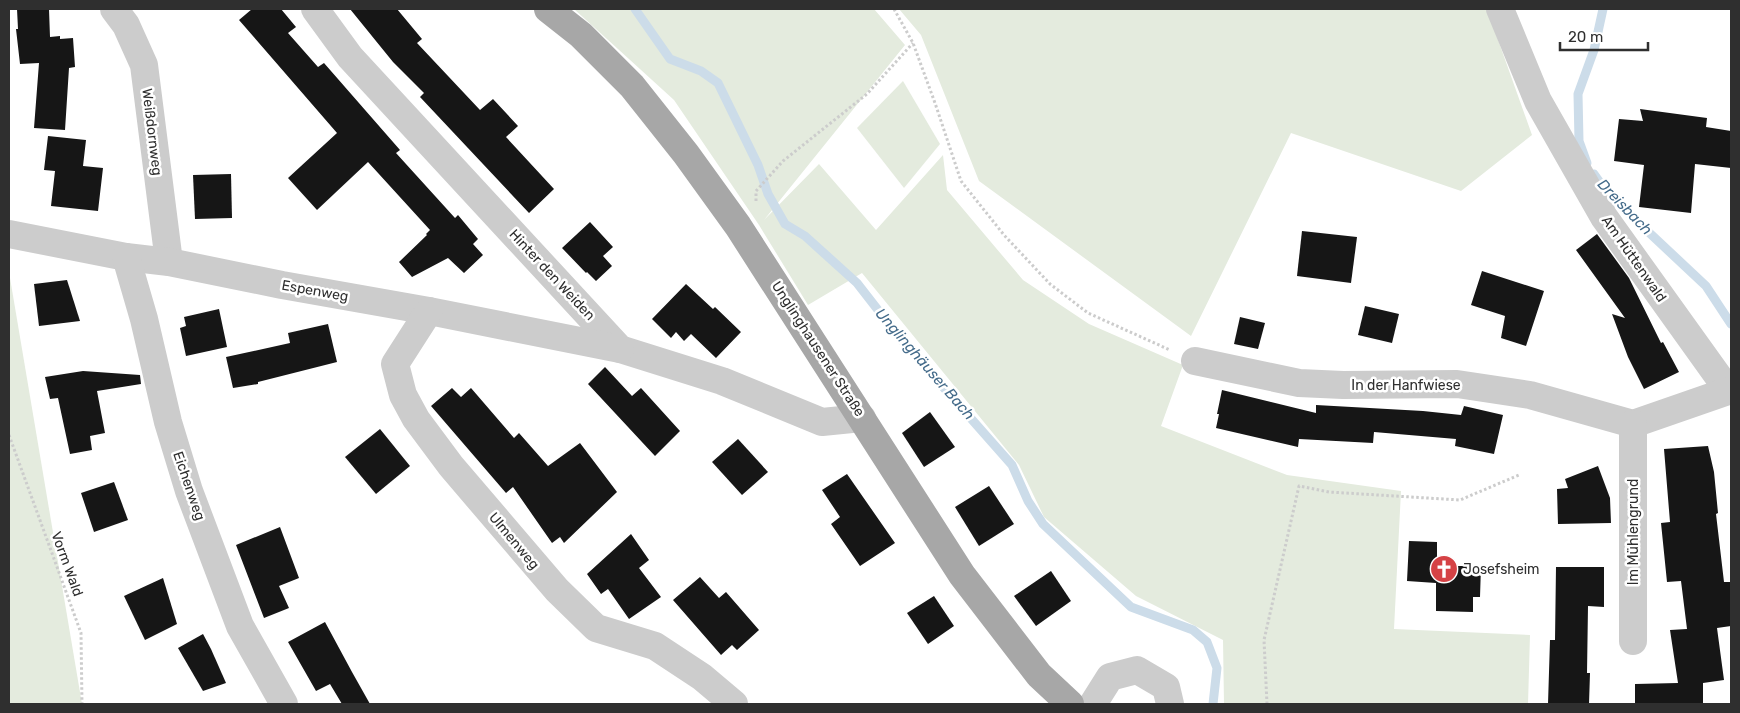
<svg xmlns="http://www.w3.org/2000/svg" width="1740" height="713" font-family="Rubik,sans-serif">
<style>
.green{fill:#e4ebde}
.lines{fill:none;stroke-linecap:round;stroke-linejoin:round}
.stream{stroke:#ccdce9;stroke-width:9}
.building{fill:#161616}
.path{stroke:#ccc;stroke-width:3;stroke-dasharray:2.5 2.5;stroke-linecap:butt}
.minor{stroke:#ccc;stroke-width:28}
.major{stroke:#a7a7a7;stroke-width:28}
.labels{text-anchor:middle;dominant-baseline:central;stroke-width:5;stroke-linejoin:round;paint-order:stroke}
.street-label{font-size:14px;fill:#2f2f2f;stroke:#fff}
.poi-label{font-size:14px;fill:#2f2f2f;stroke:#fff;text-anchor:start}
.water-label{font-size:15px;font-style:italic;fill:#446b8a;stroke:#fff}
</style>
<rect width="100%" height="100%" fill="#fff"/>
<!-- green -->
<g class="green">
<path d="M 574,9 L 874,9 L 905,45 L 764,220 L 819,164 L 876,230 L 943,155 L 947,190 L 1023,280 L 1089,324 L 1183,365 L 1161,426 L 1287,475 L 1401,491 L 1394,629 L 1530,635 L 1528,704 L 1224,704 L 1223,640 L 1136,596 L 1044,517 L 1019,465 L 862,273 L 808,305 L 759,225 L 674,100 Z"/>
<path d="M 899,9 L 1487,9 L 1532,135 L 1461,191 L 1291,133 L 1191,336 L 979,181 L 921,35 Z"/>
<path d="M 903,81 L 940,144 L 904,188 L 857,128 Z"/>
<path d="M 9,272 L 82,704 L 9,704 Z"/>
</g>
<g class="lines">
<!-- stream -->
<g class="stream">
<path d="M 635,9 L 670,59 L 701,71 L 718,83 L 758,165 L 768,194 L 785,224 L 805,236 L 857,283 L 899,337 L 1012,465 L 1028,501 L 1043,524 L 1131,607 L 1193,630 L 1207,642 L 1217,668 L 1213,704"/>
<path d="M 1587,163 L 1579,141 L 1578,94 L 1594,50 L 1603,9"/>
<path d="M 1594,174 L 1609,195 L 1706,286 L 1731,324"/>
</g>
</g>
<!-- building -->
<g class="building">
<path d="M 17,9 L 49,9 L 50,37 L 60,36 L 60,39 L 73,38 L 75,67 L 69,68 L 65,130 L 34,128 L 39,63 L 20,64 L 16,29 L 18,29 Z"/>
<path d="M 252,9 L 281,9 L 296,27 L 288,33 L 318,67 L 324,63 L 400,150 L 396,153 L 455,218 L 458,215 L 478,239 L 473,244 L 483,255 L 464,273 L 448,258 L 412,277 L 399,262 L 427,235 L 426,234 L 430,230 L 368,162 L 317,210 L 288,178 L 337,133 L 239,20 Z"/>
<path d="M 350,9 L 397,9 L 422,39 L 417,43 L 480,110 L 493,99 L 518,126 L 506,137 L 554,189 L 529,213 L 420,97 L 424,93 L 393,62 Z"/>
<path d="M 1640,109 L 1707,118 L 1706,127 L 1731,131 L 1731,168 L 1695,164 L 1691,213 L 1639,207 L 1644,165 L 1614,161 L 1619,119 L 1643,121 Z"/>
<path d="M 48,136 L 86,140 L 83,166 L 103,168 L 98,211 L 51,206 L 55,171 L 44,170 Z"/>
<path d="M 231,174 L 232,218 L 195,219 L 193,175 Z"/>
<path d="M 590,222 L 613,247 L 603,256 L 612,266 L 596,281 L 587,272 L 586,273 L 562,248 Z"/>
<path d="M 1302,231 L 1357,237 L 1351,283 L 1297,276 Z"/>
<path d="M 1597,234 L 1629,278 L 1661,343 L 1663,342 L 1679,372 L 1644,389 L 1628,357 L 1612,314 L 1625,318 L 1576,250 Z"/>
<path d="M 1482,271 L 1544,291 L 1526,346 L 1501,338 L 1505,316 L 1471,305 Z"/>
<path d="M 67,280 L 80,321 L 39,326 L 34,284 Z"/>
<path d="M 686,284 L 713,309 L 715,307 L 741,332 L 716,358 L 691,334 L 684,341 L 676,332 L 671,338 L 652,319 Z"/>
<path d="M 1365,306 L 1399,314 L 1392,343 L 1358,335 Z"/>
<path d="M 219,309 L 227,347 L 186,356 L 180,328 L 186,326 L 184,317 Z"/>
<path d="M 1240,317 L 1265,323 L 1258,349 L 1234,344 Z"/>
<path d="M 328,324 L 337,362 L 258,382 L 258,384 L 233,388 L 226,357 L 290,343 L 288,333 Z"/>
<path d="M 605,367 L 632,396 L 641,388 L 680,431 L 655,456 L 588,384 Z"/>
<path d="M 83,371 L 140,375 L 141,384 L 97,391 L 105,433 L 90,436 L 92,450 L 70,454 L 58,398 L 50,399 L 45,377 Z"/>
<path d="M 452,388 L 461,397 L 471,388 L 514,438 L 519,433 L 548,466 L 580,443 L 617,492 L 564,543 L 560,537 L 552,543 L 513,487 L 506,493 L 431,406 Z"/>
<path d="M 1222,390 L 1316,413 L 1316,405 L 1423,411 L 1461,415 L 1464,406 L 1503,415 L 1494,454 L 1455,446 L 1456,439 L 1374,432 L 1373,443 L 1299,439 L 1298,447 L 1216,428 L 1219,414 L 1217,414 Z"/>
<path d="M 930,412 L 955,447 L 924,467 L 902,433 Z"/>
<path d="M 380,429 L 410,466 L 376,494 L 345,457 Z"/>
<path d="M 738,439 L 768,472 L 742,495 L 712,462 Z"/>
<path d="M 1708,446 L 1714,472 L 1718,513 L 1716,514 L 1724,582 L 1730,582 L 1731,596 L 1731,626 L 1717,628 L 1724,680 L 1703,683 L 1703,704 L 1635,704 L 1635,684 L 1678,683 L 1670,630 L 1687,629 L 1681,581 L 1667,582 L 1661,523 L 1670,522 L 1664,449 Z"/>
<path d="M 1598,466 L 1610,498 L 1611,523 L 1558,524 L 1557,489 L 1568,488 L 1565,479 Z"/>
<path d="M 847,474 L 895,543 L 860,566 L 831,524 L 840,517 L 822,490 Z"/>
<path d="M 114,482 L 128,520 L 94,532 L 81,493 Z"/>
<path d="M 989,486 L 1014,524 L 979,546 L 955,507 Z"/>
<path d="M 280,527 L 299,578 L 279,586 L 289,608 L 264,618 L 236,545 Z"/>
<path d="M 631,534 L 649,560 L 639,568 L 661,597 L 629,619 L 608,589 L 601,594 L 587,574 Z"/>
<path d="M 1409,541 L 1437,542 L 1437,566 L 1481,566 L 1480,597 L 1473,597 L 1473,612 L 1436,611 L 1436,583 L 1407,581 Z"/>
<path d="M 1556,567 L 1604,567 L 1604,607 L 1588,606 L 1587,673 L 1590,673 L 1589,704 L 1548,704 L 1550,640 L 1555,640 Z"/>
<path d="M 1051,571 L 1071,601 L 1036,626 L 1014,596 Z"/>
<path d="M 700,577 L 719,598 L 726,592 L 759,630 L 737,650 L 732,645 L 721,655 L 673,600 Z"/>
<path d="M 163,578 L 177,624 L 145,640 L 124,596 Z"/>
<path d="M 934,596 L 954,626 L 928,644 L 907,613 Z"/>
<path d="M 325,622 L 352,672 L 370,704 L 342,704 L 330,684 L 316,691 L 288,642 Z"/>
<path d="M 203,634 L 211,649 L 226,683 L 203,691 L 178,648 Z"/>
</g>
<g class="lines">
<!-- path -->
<g class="path">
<path d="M 894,9 L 913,43 L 935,103 L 961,181 L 1004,235 L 1050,284 L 1088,313 L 1170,350"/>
<path d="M 756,201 L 756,191 L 783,161 L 867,94 L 913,43"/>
<path d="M 9,435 L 81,633 L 82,704"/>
<path d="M 1267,704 L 1264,640 L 1299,486 L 1329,492 L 1460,500 L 1519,475"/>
</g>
<!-- minor -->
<g class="minor">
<path d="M 114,9 L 126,25 L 144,65 L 169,262"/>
<path d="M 315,9 L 350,57 L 620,349 L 722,381 L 822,422 L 862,418"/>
<path d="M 1500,9 L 1538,101 L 1604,217 L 1728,390"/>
<path d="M 9,234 L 126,257 L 169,262 L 282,285 L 429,311 L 620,349"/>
<path d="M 126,257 L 144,319 L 168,422 L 189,491 L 240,626 L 284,704"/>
<path d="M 429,311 L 395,364 L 403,395 L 416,419 L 451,466 L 557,590 L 596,628 L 655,646 L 702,677 L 734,704"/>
<path d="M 1195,361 L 1299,383 L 1343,385 L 1457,384 L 1530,395 L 1633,424 L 1731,390"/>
<path d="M 1633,424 L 1633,641"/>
<path d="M 1093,704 L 1110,677 L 1137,670 L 1166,687 L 1170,704"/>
</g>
<!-- major -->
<path class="major" d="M 548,9 L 581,35 L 632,86 L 686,154 L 738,226 L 962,575 L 1039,675 L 1070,704"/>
</g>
<!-- icons -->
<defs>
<g id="church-disc" transform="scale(1.4375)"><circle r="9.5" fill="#d54245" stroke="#fff"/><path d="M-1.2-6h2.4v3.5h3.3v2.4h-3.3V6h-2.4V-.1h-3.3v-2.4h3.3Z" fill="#fff"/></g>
</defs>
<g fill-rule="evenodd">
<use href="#church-disc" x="1444" y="569"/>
</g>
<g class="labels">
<!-- street labels -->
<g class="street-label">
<text transform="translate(152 132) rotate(83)">Weißdornweg</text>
<text transform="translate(1634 259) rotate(55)">Am Hüttenwald</text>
<text transform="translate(552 275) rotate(47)">Hinter den Weiden</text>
<text transform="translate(315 291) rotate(10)">Espenweg</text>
<text transform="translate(818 349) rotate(57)">Unglinghausener Straße</text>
<text x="1406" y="385">In der Hanfwiese</text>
<text transform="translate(189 486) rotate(71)">Eichenweg</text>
<text transform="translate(1633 532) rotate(-90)">Im Mühlengrund</text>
<text transform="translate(514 541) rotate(50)">Ulmenweg</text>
<text transform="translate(67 564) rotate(70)">Vorm Wald</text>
</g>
<!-- poi labels -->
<g class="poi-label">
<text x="1463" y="569">Josefsheim</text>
</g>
<!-- water labels -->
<g class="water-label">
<text transform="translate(1625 207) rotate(46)">Dreisbach</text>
<text transform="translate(925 364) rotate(49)">Unglinghäuser Bach</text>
</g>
</g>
<!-- border -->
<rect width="1740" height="713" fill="none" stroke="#2f2f2f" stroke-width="20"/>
<!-- scale -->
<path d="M1560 42v8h88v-8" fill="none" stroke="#2f2f2f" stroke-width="2.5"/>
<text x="1568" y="42" font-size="15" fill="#2f2f2f" stroke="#ffffff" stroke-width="4" paint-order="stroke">20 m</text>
</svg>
